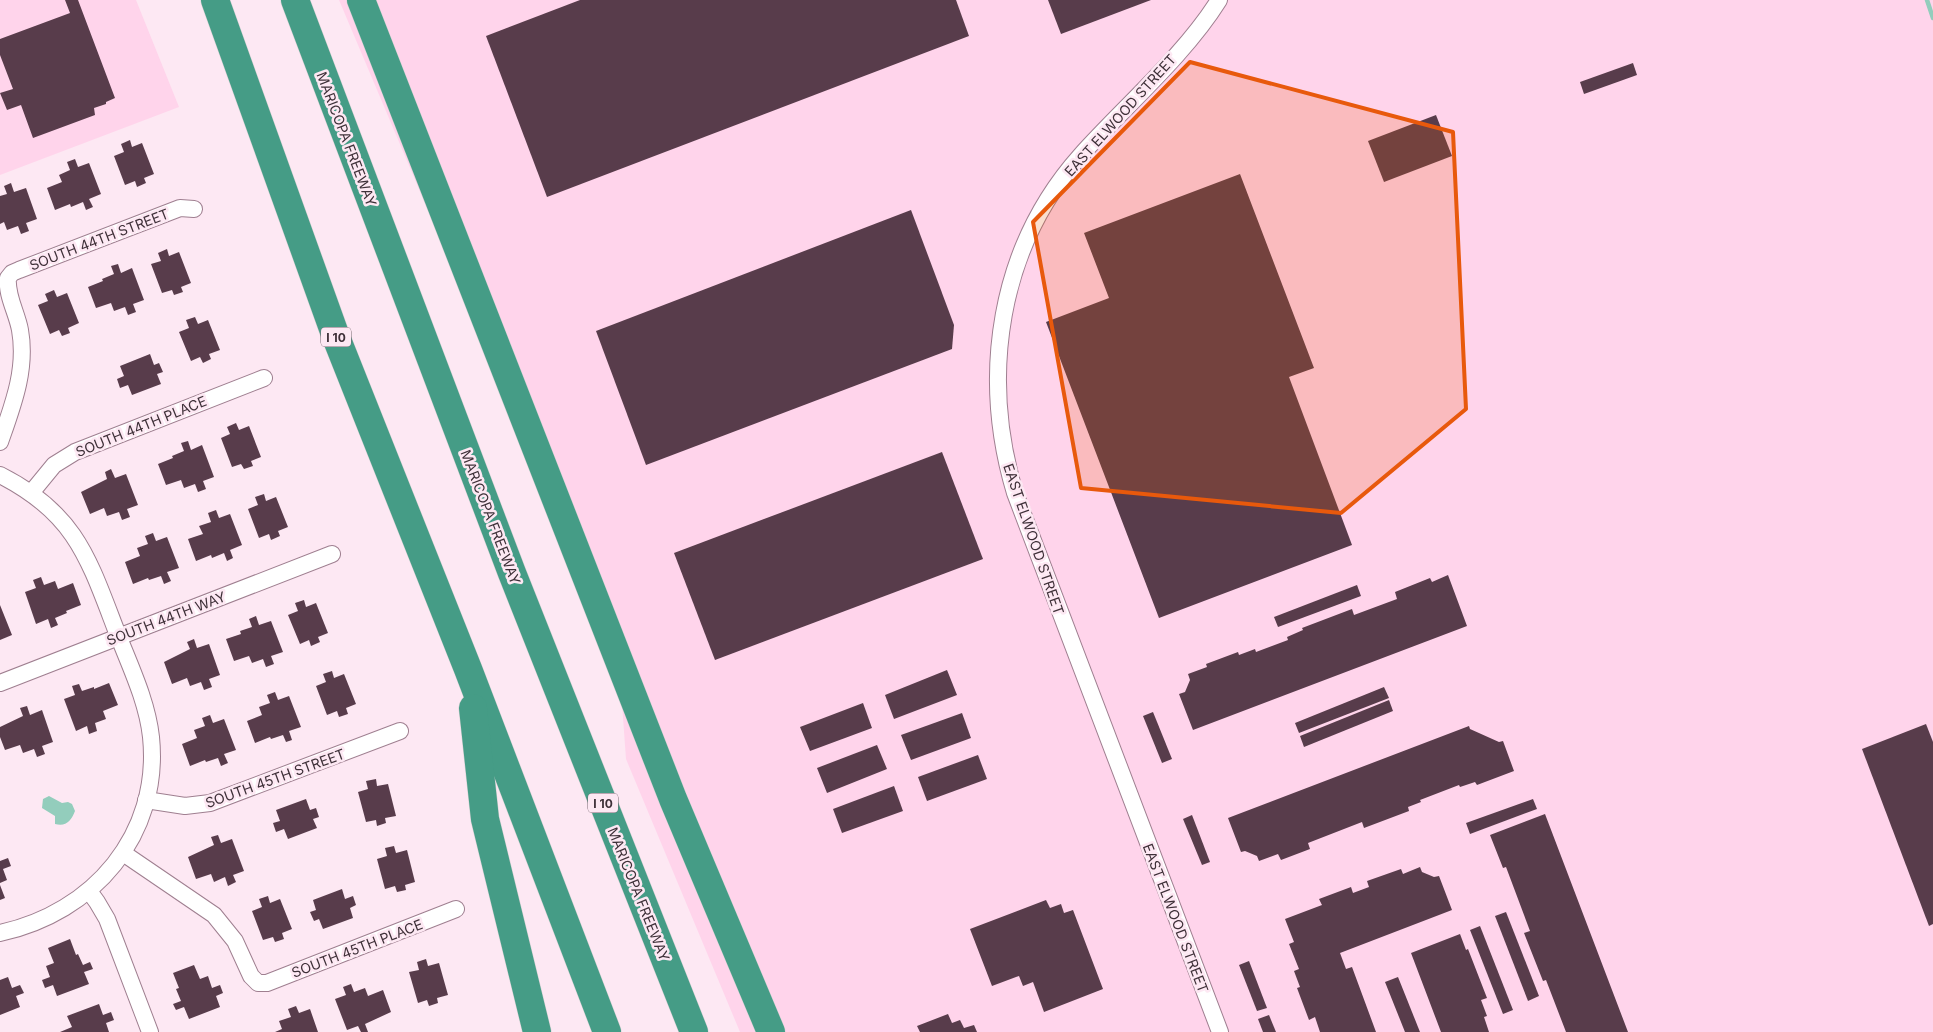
<svg xmlns="http://www.w3.org/2000/svg" width="1933" height="1032" font-family="Inter,sans-serif">
<style>
.built{fill:#ffd4eb}
.water{fill:#93cdbc}
.lines{fill:none;stroke-linecap:round;stroke-linejoin:round}
.stream{stroke:#93cdbc;stroke-width:4.5}
.building{fill:#583c4b}
.minor-casing{stroke:#9f7f90;stroke-width:18}
.motorway-casing{stroke:#d5d1d3;stroke-width:29}
.minor{stroke:#fff;stroke-width:16}
.motorway{stroke:#459c86;stroke-width:28}
.marked{fill:#e8590c;fill-opacity:0.2;stroke:#e8590c;stroke-width:4;stroke-linejoin:round}
.labels{text-anchor:middle;dominant-baseline:central;stroke-width:5;stroke-linejoin:round;paint-order:stroke}
.shield{fill:#fde8f3;stroke:#776770;stroke-width:1}
.shield-label{font-size:12px;font-weight:bold;fill:#3e3038}
.street-label{font-size:14px;fill:#3e3038;stroke:#fde8f3}
</style>
<rect width="100%" height="100%" fill="#fde8f3"/>
<!-- built -->
<g class="built">
<path d="M 0,0 L 136,0 L 179,107 L 0,175 Z"/>
<path d="M 339,0 L 1933,0 L 1933,1032 L 740,1032 L 626,759 L 619,662 Z"/>
</g>
<!-- water -->
<path class="water" d="M 49,796 L 62,803 L 68,802 L 72,804 L 75,811 C 71,821 66,827 55,824 L 55,816 L 42,808 L 43,799 Z"/>
<g class="lines">
<!-- stream -->
<path class="stream" d="M 1927,0 L 1933,18"/>
</g>
<!-- building -->
<g class="building">
<path d="M 65,0 L 78,0 L 115,98 L 106,102 L 106,104 L 94,108 L 95,115 L 33,138 L 21,105 L 7,110 L 0,93 L 13,89 L 0,55 L 0,39 L 70,13 Z"/>
<path d="M 580,0 L 956,0 L 969,36 L 547,197 L 486,36 Z"/>
<path d="M 1048,0 L 1151,0 L 1061,34 Z"/>
<path d="M 1633,63 L 1637,75 L 1584,94 L 1580,82 Z"/>
<path d="M 1436,115 L 1452,156 L 1384,182 L 1368,141 Z"/>
<path d="M 130,140 L 132,147 L 142,143 L 154,174 L 144,178 L 146,183 L 137,187 L 135,181 L 125,185 L 114,156 L 124,152 L 121,144 Z"/>
<path d="M 75,159 L 78,167 L 89,163 L 101,194 L 89,199 L 93,207 L 86,210 L 83,202 L 71,207 L 70,204 L 55,210 L 47,188 L 62,182 L 59,175 L 70,170 L 67,162 Z"/>
<path d="M 1240,174 L 1314,368 L 1289,377 L 1352,545 L 1159,618 L 1046,322 L 1109,298 L 1084,233 Z"/>
<path d="M 11,183 L 14,192 L 26,188 L 37,219 L 26,223 L 29,231 L 21,234 L 18,226 L 7,230 L 4,222 L 0,224 L 0,196 L 7,194 L 4,186 Z"/>
<path d="M 911,210 L 954,325 L 952,349 L 646,465 L 596,331 Z"/>
<path d="M 167,249 L 169,256 L 179,252 L 191,283 L 181,287 L 183,292 L 174,295 L 172,290 L 162,293 L 151,264 L 161,261 L 158,253 Z"/>
<path d="M 118,264 L 121,273 L 132,268 L 144,300 L 133,304 L 136,312 L 128,315 L 125,307 L 114,311 L 111,303 L 96,308 L 88,287 L 103,281 L 102,279 L 114,274 L 111,266 Z"/>
<path d="M 54,290 L 57,297 L 67,293 L 79,323 L 68,328 L 70,333 L 62,336 L 59,330 L 50,334 L 38,305 L 48,301 L 45,294 Z"/>
<path d="M 195,317 L 198,324 L 208,320 L 220,350 L 209,354 L 211,359 L 203,363 L 200,357 L 191,361 L 179,332 L 189,328 L 186,320 Z"/>
<path d="M 150,354 L 154,365 L 159,363 L 163,372 L 157,374 L 161,384 L 132,395 L 128,385 L 120,388 L 117,379 L 124,376 L 120,366 Z"/>
<path d="M 236,423 L 239,430 L 249,426 L 261,457 L 251,461 L 253,466 L 244,469 L 241,464 L 232,467 L 221,438 L 230,434 L 227,427 Z"/>
<path d="M 188,441 L 191,450 L 202,445 L 214,477 L 203,481 L 206,489 L 198,492 L 195,484 L 184,488 L 181,480 L 166,485 L 158,464 L 173,458 L 172,456 L 184,451 L 181,443 Z"/>
<path d="M 942,452 L 983,559 L 715,660 L 674,553 Z"/>
<path d="M 111,469 L 115,478 L 126,474 L 138,505 L 127,509 L 130,517 L 122,520 L 119,512 L 107,516 L 104,508 L 90,514 L 81,492 L 107,479 L 105,472 Z"/>
<path d="M 264,494 L 266,501 L 276,497 L 288,527 L 278,531 L 280,536 L 271,540 L 269,534 L 259,538 L 248,509 L 258,505 L 255,497 Z"/>
<path d="M 216,510 L 219,518 L 230,514 L 242,545 L 230,550 L 233,558 L 227,561 L 224,553 L 212,558 L 211,555 L 196,561 L 188,539 L 203,534 L 199,526 L 211,522 L 208,513 Z"/>
<path d="M 153,533 L 156,541 L 167,537 L 179,568 L 167,572 L 171,581 L 164,584 L 161,576 L 149,580 L 148,578 L 133,584 L 125,562 L 140,556 L 137,548 L 148,544 L 145,536 Z"/>
<path d="M 1448,575 L 1467,626 L 1193,730 L 1179,694 L 1185,692 L 1190,680 L 1188,674 L 1207,667 L 1206,664 L 1238,652 L 1239,655 L 1255,649 L 1256,652 L 1288,640 L 1287,637 L 1303,630 L 1302,628 L 1352,609 L 1354,615 L 1397,599 L 1395,592 L 1430,578 L 1432,582 Z"/>
<path d="M 41,577 L 44,585 L 55,581 L 58,589 L 73,583 L 81,605 L 66,611 L 67,613 L 55,618 L 58,625 L 51,628 L 48,619 L 36,624 L 25,592 L 36,588 L 33,580 Z"/>
<path d="M 1357,585 L 1361,596 L 1278,627 L 1274,617 Z"/>
<path d="M 304,600 L 306,607 L 316,603 L 328,633 L 318,637 L 320,642 L 311,646 L 309,640 L 300,644 L 288,615 L 298,611 L 295,603 Z"/>
<path d="M 0,605 L 12,635 L 0,640 Z"/>
<path d="M 256,616 L 259,625 L 271,621 L 283,652 L 271,656 L 274,664 L 266,667 L 263,659 L 252,663 L 249,656 L 234,661 L 226,639 L 241,634 L 240,631 L 252,627 L 249,619 Z"/>
<path d="M 194,639 L 197,648 L 209,644 L 220,675 L 209,679 L 212,687 L 204,690 L 201,682 L 190,686 L 187,678 L 172,684 L 164,662 L 190,649 L 187,642 Z"/>
<path d="M 947,670 L 957,695 L 894,719 L 885,695 Z"/>
<path d="M 332,671 L 334,678 L 344,674 L 356,704 L 346,708 L 348,714 L 339,717 L 337,711 L 327,715 L 316,686 L 326,682 L 323,674 Z"/>
<path d="M 109,683 L 118,705 L 103,711 L 106,719 L 95,723 L 97,731 L 89,734 L 87,726 L 76,731 L 64,699 L 75,695 L 72,686 L 79,684 L 82,691 L 94,687 L 94,689 Z"/>
<path d="M 1384,687 L 1389,698 L 1299,733 L 1295,723 Z"/>
<path d="M 275,692 L 278,700 L 289,696 L 301,727 L 289,731 L 292,740 L 286,742 L 283,735 L 271,739 L 270,737 L 255,743 L 247,721 L 262,715 L 259,707 L 270,703 L 267,695 Z"/>
<path d="M 1389,700 L 1393,711 L 1304,747 L 1300,736 Z"/>
<path d="M 863,703 L 872,728 L 810,751 L 800,727 Z"/>
<path d="M 27,706 L 30,715 L 42,710 L 53,742 L 42,746 L 45,754 L 37,757 L 34,749 L 23,753 L 20,745 L 5,750 L 0,737 L 0,727 L 23,716 L 20,708 Z"/>
<path d="M 1153,712 L 1172,759 L 1162,763 L 1143,716 Z"/>
<path d="M 962,713 L 971,738 L 911,760 L 901,735 Z"/>
<path d="M 210,715 L 213,723 L 224,719 L 236,750 L 224,754 L 228,763 L 221,766 L 218,758 L 206,762 L 205,760 L 190,766 L 182,744 L 197,738 L 194,730 L 205,726 L 202,718 Z"/>
<path d="M 1926,724 L 1933,742 L 1933,924 L 1929,926 L 1862,749 Z"/>
<path d="M 1469,726 L 1470,729 L 1499,742 L 1503,741 L 1514,771 L 1477,785 L 1475,782 L 1460,787 L 1459,785 L 1420,800 L 1421,802 L 1408,807 L 1409,811 L 1364,828 L 1362,822 L 1308,843 L 1310,849 L 1281,860 L 1278,854 L 1259,861 L 1257,856 L 1245,851 L 1241,852 L 1228,818 Z"/>
<path d="M 877,745 L 887,769 L 827,793 L 817,768 Z"/>
<path d="M 978,755 L 987,779 L 927,801 L 918,777 Z"/>
<path d="M 376,779 L 377,786 L 388,784 L 396,816 L 385,818 L 386,823 L 377,826 L 376,820 L 366,822 L 358,792 L 368,789 L 366,781 Z"/>
<path d="M 894,786 L 903,811 L 842,833 L 833,809 Z"/>
<path d="M 306,799 L 310,810 L 316,808 L 319,817 L 313,819 L 317,828 L 288,839 L 284,829 L 276,832 L 273,823 L 280,821 L 276,810 Z"/>
<path d="M 1533,799 L 1537,809 L 1470,834 L 1466,823 Z"/>
<path d="M 1545,814 L 1628,1032 L 1566,1032 L 1546,980 L 1543,981 L 1524,933 L 1530,931 L 1506,867 L 1503,868 L 1490,835 Z"/>
<path d="M 1192,815 L 1210,862 L 1202,865 L 1183,819 Z"/>
<path d="M 218,835 L 221,843 L 232,839 L 244,871 L 233,875 L 236,882 L 228,886 L 225,877 L 214,882 L 211,874 L 196,879 L 188,857 L 214,845 L 211,837 Z"/>
<path d="M 394,846 L 396,853 L 407,850 L 415,882 L 405,885 L 406,890 L 397,892 L 395,886 L 385,889 L 377,859 L 387,856 L 385,848 Z"/>
<path d="M 8,858 L 11,866 L 3,869 L 7,880 L 0,883 L 0,861 Z"/>
<path d="M 1420,867 L 1422,872 L 1434,877 L 1439,876 L 1452,910 L 1340,953 L 1346,969 L 1352,967 L 1376,1032 L 1320,1032 L 1315,1017 L 1309,1020 L 1297,988 L 1300,987 L 1294,971 L 1299,969 L 1289,944 L 1294,942 L 1285,919 L 1322,905 L 1319,899 L 1351,887 L 1353,893 L 1369,887 L 1367,881 L 1401,869 L 1403,874 Z"/>
<path d="M 0,885 L 5,898 L 0,900 Z"/>
<path d="M 342,889 L 345,899 L 353,896 L 356,905 L 350,908 L 353,918 L 323,929 L 319,919 L 314,921 L 310,912 L 316,910 L 313,900 Z"/>
<path d="M 268,896 L 270,903 L 280,899 L 292,929 L 282,933 L 284,939 L 275,942 L 273,937 L 263,940 L 252,911 L 262,907 L 259,899 Z"/>
<path d="M 1046,900 L 1050,908 L 1061,904 L 1064,913 L 1073,910 L 1103,989 L 1044,1012 L 1033,982 L 1023,986 L 1019,976 L 992,986 L 970,929 Z"/>
<path d="M 1506,912 L 1539,996 L 1528,1001 L 1495,916 Z"/>
<path d="M 1480,926 L 1513,1010 L 1503,1014 L 1470,930 Z"/>
<path d="M 1460,934 L 1466,950 L 1468,949 L 1487,998 L 1481,1000 L 1487,1016 L 1484,1017 L 1489,1032 L 1441,1032 L 1411,953 Z"/>
<path d="M 70,939 L 76,955 L 78,954 L 83,965 L 90,962 L 93,969 L 84,972 L 89,984 L 57,996 L 53,985 L 45,988 L 42,980 L 50,977 L 46,966 L 54,963 L 48,948 Z"/>
<path d="M 426,959 L 428,966 L 439,963 L 448,995 L 437,998 L 438,1003 L 429,1006 L 427,1000 L 418,1003 L 409,972 L 419,970 L 417,962 Z"/>
<path d="M 1249,961 L 1267,1008 L 1257,1011 L 1239,965 Z"/>
<path d="M 194,965 L 200,979 L 208,976 L 212,988 L 220,985 L 223,993 L 216,996 L 220,1007 L 189,1019 L 184,1007 L 176,1010 L 173,1004 L 181,1001 L 176,989 L 179,988 L 173,973 Z"/>
<path d="M 8,977 L 12,988 L 20,985 L 24,993 L 16,996 L 20,1007 L 0,1015 L 0,980 Z"/>
<path d="M 1398,977 L 1420,1032 L 1405,1032 L 1385,982 Z"/>
<path d="M 351,984 L 354,992 L 365,988 L 368,996 L 383,990 L 391,1012 L 365,1024 L 368,1032 L 361,1032 L 358,1026 L 347,1030 L 335,999 L 346,995 L 343,987 Z"/>
<path d="M 99,1004 L 103,1015 L 111,1012 L 114,1020 L 106,1023 L 109,1032 L 60,1032 L 72,1027 L 67,1016 Z"/>
<path d="M 296,1006 L 299,1013 L 310,1009 L 318,1032 L 275,1032 L 282,1029 L 279,1021 L 291,1017 L 288,1009 Z"/>
<path d="M 948,1014 L 952,1023 L 960,1020 L 964,1028 L 974,1025 L 977,1032 L 920,1032 L 917,1026 Z"/>
<path d="M 1269,1015 L 1276,1032 L 1263,1032 L 1258,1019 Z"/>
</g>
<g class="lines">
<!-- minor casing -->
<g class="minor-casing">
<g id="minor">
<path d="M 1219,0 C 1184,56 1125,106 1081,155 C 998,248 980,376 1015,493 L 1220,1032"/>
<path d="M 0,442 C 13,405 27,369 20,330 C 17,313 6,295 8,278 L 12,273 L 19,270 L 180,208 L 194,209"/>
<path d="M 0,475 C 75,513 88,557 116,630 C 129,664 147,700 151,737 C 161,835 93,913 0,933"/>
<path d="M 31,493 L 54,465 L 75,452 L 264,378"/>
<path d="M 0,683 L 332,554"/>
<path d="M 146,800 L 185,806 L 210,803 L 400,731"/>
<path d="M 123,853 L 214,915 L 235,941 L 251,976 L 258,983 L 267,983 L 456,909"/>
<path d="M 89,891 L 97,902 L 107,919 L 150,1032"/>
</g>
</g>
<!-- motorway casing -->
<g class="motorway-casing">
<g id="motorway">
<path d="M 215,0 L 336,337 L 468,669 L 607,1032"/>
<path d="M 295,0 L 512,573 L 694,1032"/>
<path d="M 361,0 L 673,799 L 771,1032"/>
<path d="M 473,708 L 485,819 L 537,1032"/>
</g>
</g>
<!-- minor -->
<use href="#minor" class="minor"/>
<!-- motorway -->
<use href="#motorway" class="motorway"/>
</g>
<!-- marked area -->
<path class="marked" d="M 1190,62 L 1453,132 L 1466,409 L 1341,513 L 1081,488 L 1033,222 Z"/>
<g class="labels">
<!-- shield labels -->
<g class="shield">
<rect x="321" y="327.5" width="30" height="19" rx="4"/>
<rect x="588" y="793.5" width="30" height="19" rx="4"/>
</g>
<g class="shield-label">
<text x="336" y="337">I 10</text>
<text x="603" y="803">I 10</text>
</g>
<!-- street labels -->
<g class="street-label">
<text transform="translate(1120 115) rotate(-48)">EAST ELWOOD STREET</text>
<text transform="translate(347 139) rotate(69)">MARICOPA FREEWAY</text>
<text transform="translate(99 239) rotate(-21)">SOUTH 44TH STREET</text>
<text transform="translate(141 426) rotate(-22)">SOUTH 44TH PLACE</text>
<text transform="translate(491 517) rotate(69)">MARICOPA FREEWAY</text>
<text transform="translate(1034 539) rotate(71)">EAST ELWOOD STREET</text>
<text transform="translate(166 618) rotate(-21)">SOUTH 44TH WAY</text>
<text transform="translate(275 778) rotate(-20)">SOUTH 45TH STREET</text>
<text transform="translate(639 894) rotate(68)">MARICOPA FREEWAY</text>
<text transform="translate(1176 918) rotate(69)">EAST ELWOOD STREET</text>
<text transform="translate(357 948) rotate(-21)">SOUTH 45TH PLACE</text>
</g>
</g>
</svg>
